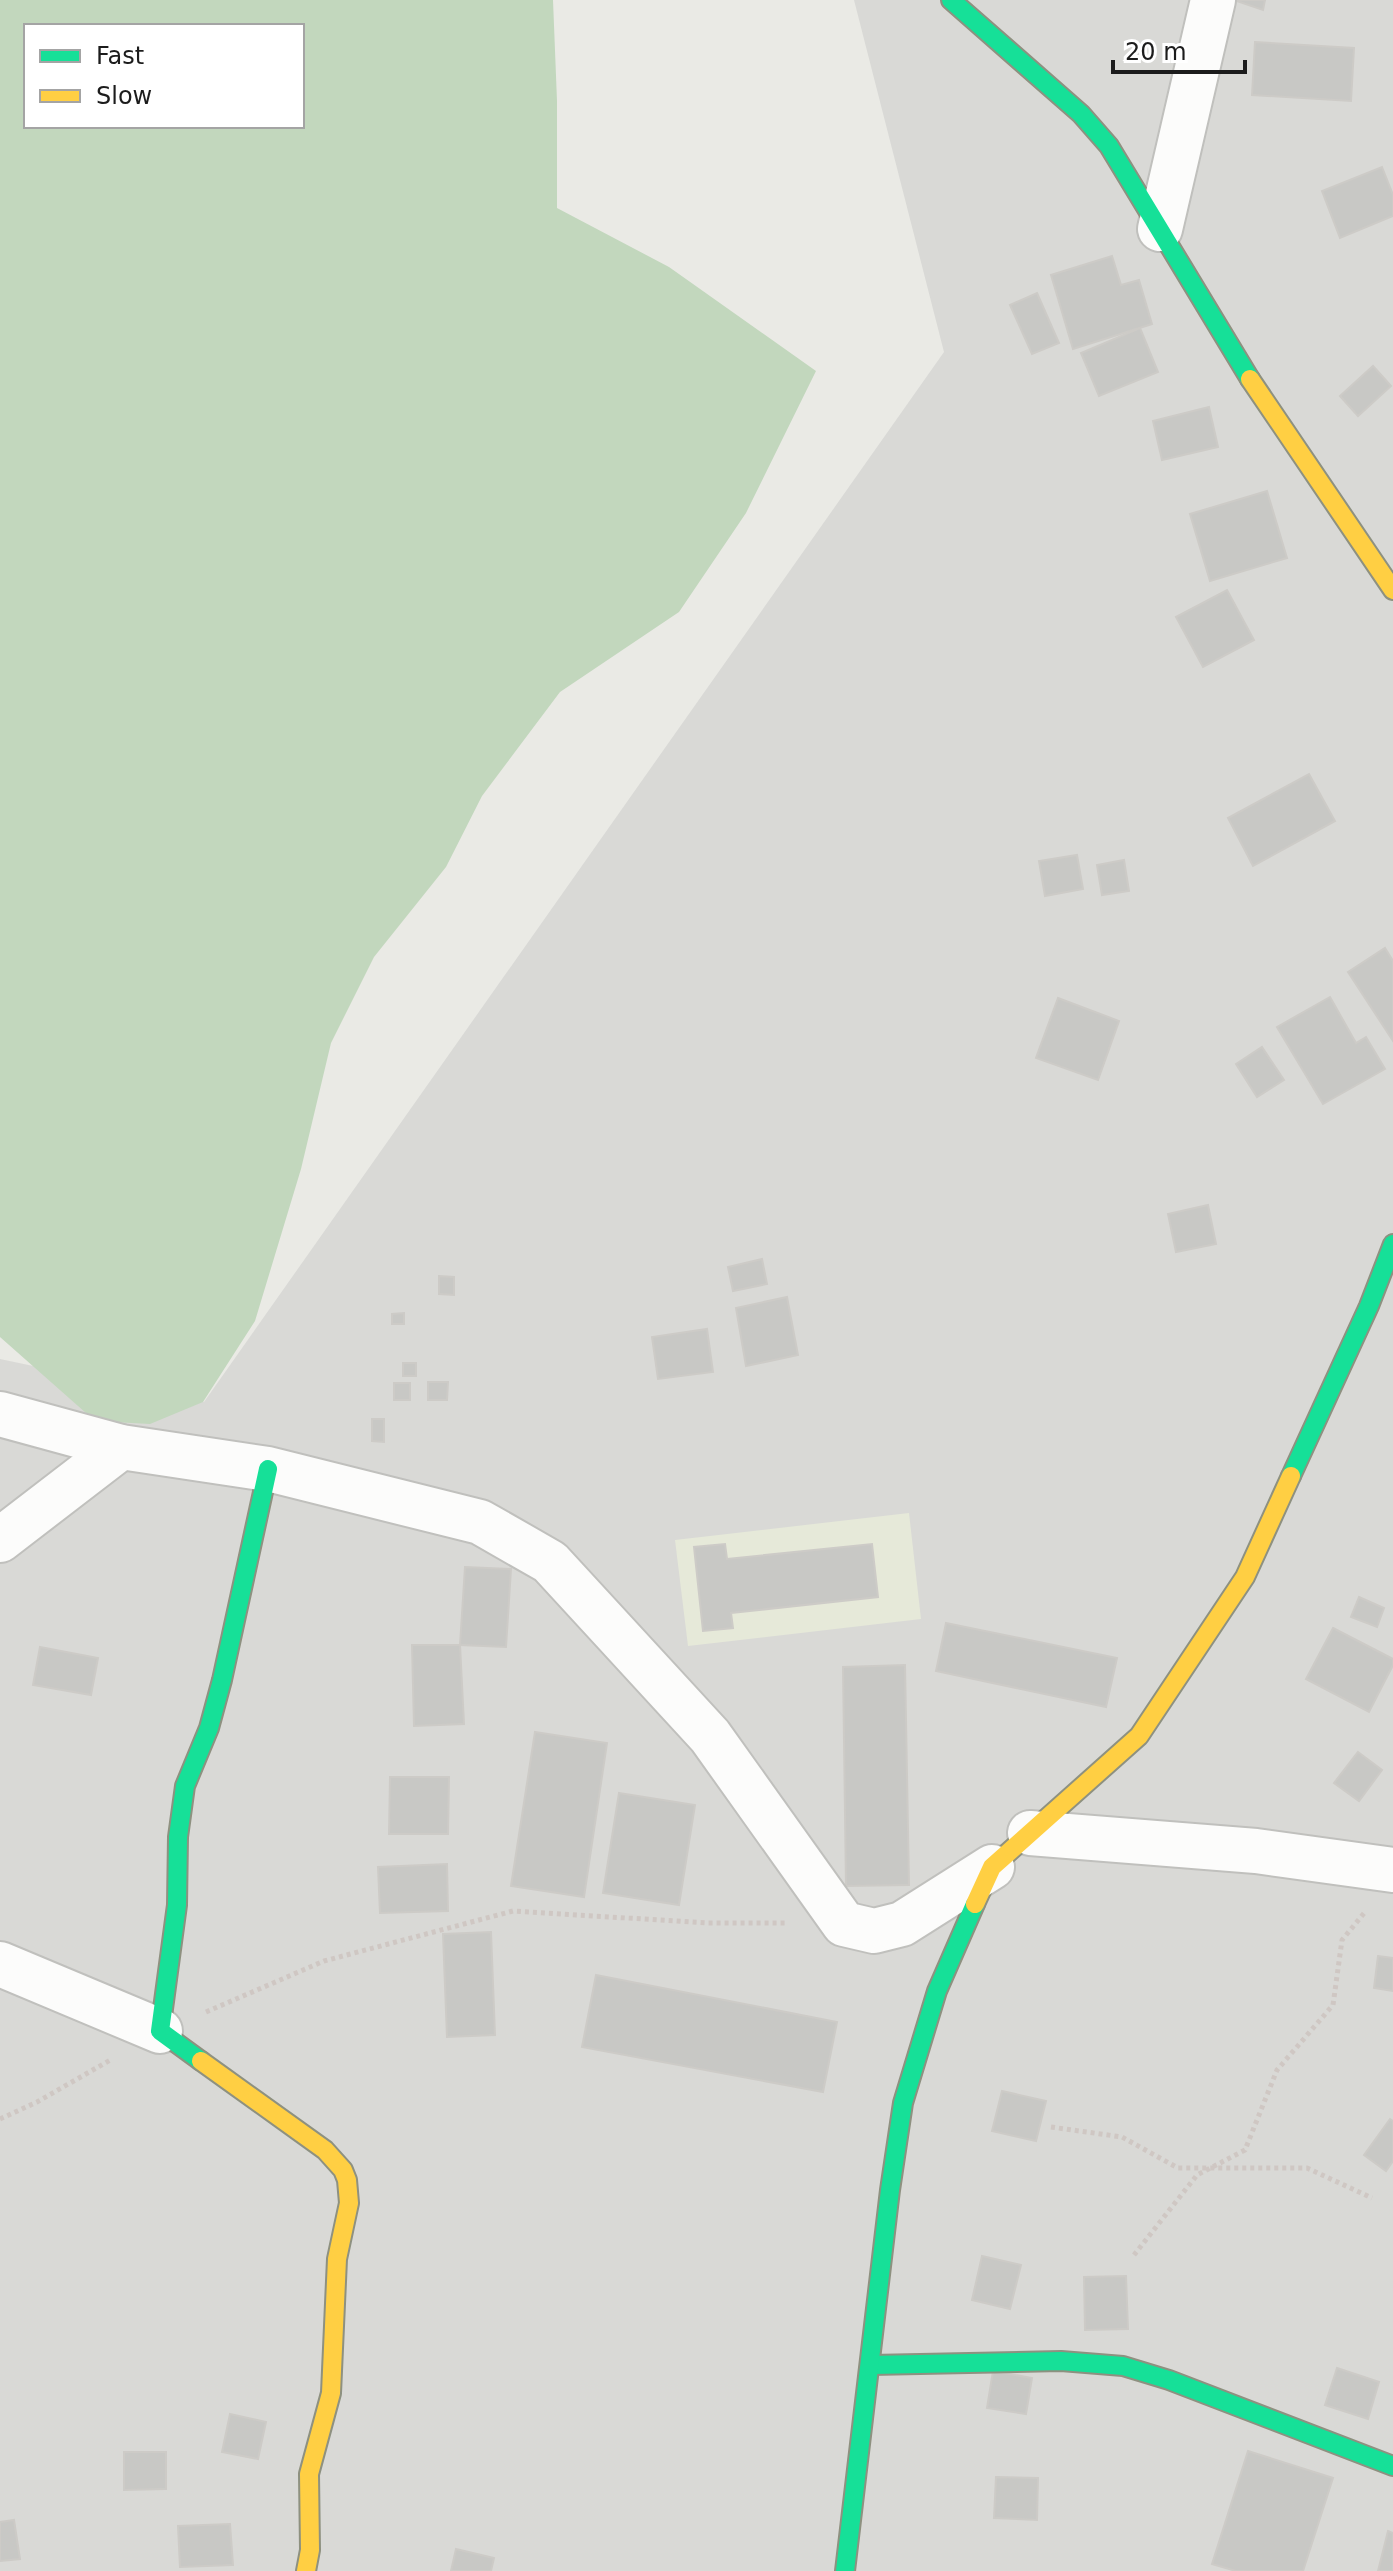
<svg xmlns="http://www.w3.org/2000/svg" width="1393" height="2571" font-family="'DejaVu Sans',sans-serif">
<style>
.residential{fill:#d9d9d6}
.farmland{fill:#e6e9d9}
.forest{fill:#c2d7bd;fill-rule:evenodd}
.building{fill:#c8c8c5;stroke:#cdcbc7;stroke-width:2}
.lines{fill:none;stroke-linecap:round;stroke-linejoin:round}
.street-casing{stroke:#c0c0bd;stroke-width:48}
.fast-casing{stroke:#8e9180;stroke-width:22}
.slow-casing{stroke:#8e9180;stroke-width:22}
.path{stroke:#cfc7c3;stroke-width:5;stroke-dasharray:4 4;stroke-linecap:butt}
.street{stroke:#fcfcfb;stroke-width:44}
.fast{stroke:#16e098;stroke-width:18}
.slow{stroke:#ffcf43;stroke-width:18}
</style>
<rect width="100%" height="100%" fill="#eaeae5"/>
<!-- residential -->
<path class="residential" d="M 854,0 L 1393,0 L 1393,2571 L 0,2571 L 0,1359 L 204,1402 L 944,352 Z"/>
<!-- farmland -->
<path class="farmland" d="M 909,1513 L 921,1619 L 688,1646 L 675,1540 Z"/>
<!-- forest -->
<path class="forest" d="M 0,0 L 553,0 L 557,101 L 557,208 L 669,267 L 816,371 L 746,513 L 679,612 L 560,692 L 482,796 L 446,867 L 374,957 L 331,1043 L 301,1169 L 255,1321 L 203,1402 L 150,1424 L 95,1421 L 0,1337 ZM 26,26 L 302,26 L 302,126 L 26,126 Z"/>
<!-- building -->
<g class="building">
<path d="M 1234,0 L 1265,0 L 1263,10 Z"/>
<path d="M 1255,42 L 1354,48 L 1351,101 L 1252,95 Z"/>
<path d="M 1382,167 L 1393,195 L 1393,216 L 1340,238 L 1322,191 Z"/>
<path d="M 1112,256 L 1121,285 L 1139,280 L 1152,324 L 1073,349 L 1051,275 Z"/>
<path d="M 1037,293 L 1059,343 L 1032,354 L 1010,305 Z"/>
<path d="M 1140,328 L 1158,372 L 1099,396 L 1081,353 Z"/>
<path d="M 1373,366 L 1391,386 L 1358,416 L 1340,396 Z"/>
<path d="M 1209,407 L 1218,447 L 1162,460 L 1153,421 Z"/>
<path d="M 1267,491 L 1287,558 L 1210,581 L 1190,514 Z"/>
<path d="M 1227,590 L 1254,640 L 1203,667 L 1176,617 Z"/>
<path d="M 1309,774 L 1335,821 L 1253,866 L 1228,818 Z"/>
<path d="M 1077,855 L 1083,889 L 1045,896 L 1039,861 Z"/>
<path d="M 1124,860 L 1129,891 L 1102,895 L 1097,865 Z"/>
<path d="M 1385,948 L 1393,961 L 1393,1041 L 1348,972 Z"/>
<path d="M 1330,997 L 1356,1043 L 1366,1037 L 1385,1069 L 1323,1104 L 1277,1027 Z"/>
<path d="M 1058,998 L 1119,1021 L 1098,1080 L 1036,1058 Z"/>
<path d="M 1262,1047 L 1284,1080 L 1257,1097 L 1236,1064 Z"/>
<path d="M 1208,1205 L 1216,1244 L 1176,1252 L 1168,1214 Z"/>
<path d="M 762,1259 L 767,1284 L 733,1291 L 728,1267 Z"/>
<path d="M 439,1276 L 454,1277 L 454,1295 L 439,1294 Z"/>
<path d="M 787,1297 L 798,1355 L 746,1366 L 736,1308 Z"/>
<path d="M 404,1313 L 404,1324 L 392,1324 L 392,1314 Z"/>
<path d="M 707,1329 L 713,1372 L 658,1379 L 652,1337 Z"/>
<rect x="403" y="1363" width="13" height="13"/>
<path d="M 428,1382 L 448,1382 L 447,1400 L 428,1400 Z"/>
<rect x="394" y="1383" width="16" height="17"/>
<path d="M 372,1419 L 384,1419 L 384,1442 L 372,1441 Z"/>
<path d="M 725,1544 L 727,1559 L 872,1544 L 878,1597 L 731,1613 L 733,1628 L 703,1631 L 694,1547 Z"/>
<path d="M 465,1567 L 511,1569 L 506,1647 L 460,1645 Z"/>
<path d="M 1359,1597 L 1384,1608 L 1377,1627 L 1351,1617 Z"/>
<path d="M 946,1623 L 1117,1658 L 1106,1707 L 936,1671 Z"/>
<path d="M 1333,1628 L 1393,1659 L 1393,1665 L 1369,1712 L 1306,1679 Z"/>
<path d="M 412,1645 L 460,1645 L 464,1724 L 414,1726 Z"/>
<path d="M 40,1647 L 98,1658 L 91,1695 L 33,1685 Z"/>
<path d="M 905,1665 L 909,1885 L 846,1886 L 843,1667 Z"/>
<path d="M 535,1732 L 607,1743 L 584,1897 L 511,1886 Z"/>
<path d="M 1358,1752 L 1382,1770 L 1359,1801 L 1334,1783 Z"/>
<path d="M 390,1777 L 449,1777 L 448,1834 L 389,1834 Z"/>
<path d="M 619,1793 L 695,1805 L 679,1905 L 603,1893 Z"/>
<path d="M 447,1864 L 448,1911 L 380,1913 L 378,1867 Z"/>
<path d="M 491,1932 L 495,2035 L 447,2037 L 443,1934 Z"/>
<path d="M 1378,1956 L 1393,1958 L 1393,1991 L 1374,1988 Z"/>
<path d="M 596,1975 L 837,2022 L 823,2092 L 582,2047 Z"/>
<path d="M 1002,2091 L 1046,2101 L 1036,2141 L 992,2131 Z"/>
<path d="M 1390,2119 L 1393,2121 L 1393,2161 L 1386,2171 L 1364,2155 Z"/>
<path d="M 982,2256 L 1021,2265 L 1010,2309 L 972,2300 Z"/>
<path d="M 1126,2276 L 1128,2329 L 1085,2330 L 1084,2277 Z"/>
<path d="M 1337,2368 L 1379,2382 L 1368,2419 L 1325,2405 Z"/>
<path d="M 993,2371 L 1032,2378 L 1026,2414 L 987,2408 Z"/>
<path d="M 230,2414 L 266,2422 L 258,2459 L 222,2452 Z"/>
<path d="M 1248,2451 L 1333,2478 L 1303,2571 L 1236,2571 L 1212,2564 Z"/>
<path d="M 124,2452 L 166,2452 L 166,2489 L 124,2490 Z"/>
<path d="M 996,2477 L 1038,2478 L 1037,2520 L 994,2518 Z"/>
<path d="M 14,2520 L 20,2559 L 0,2561 L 0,2522 Z"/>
<path d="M 230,2524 L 233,2565 L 180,2567 L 178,2526 Z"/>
<path d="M 1388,2531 L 1393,2533 L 1393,2571 L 1378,2571 Z"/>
<path d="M 456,2549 L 494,2558 L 491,2571 L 451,2571 Z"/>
</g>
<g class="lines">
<!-- street casing -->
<g class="street-casing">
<g id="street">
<path d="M 1160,229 L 1213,0"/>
<path d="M 0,1414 L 121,1447 L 268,1469 L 480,1522 L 550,1562 L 710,1736 L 844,1924 L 874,1931 L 902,1924 L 992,1867"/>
<path d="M 0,1540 L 121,1447"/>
<path d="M 1030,1833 L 1256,1851 L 1393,1870"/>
<path d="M 0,1964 L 160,2031"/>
</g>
</g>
<!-- fast casing -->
<g class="fast-casing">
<g id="fast">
<path d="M 951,0 L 1081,114 L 1109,146 L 1250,379"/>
<path d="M 1291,1476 L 1369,1306 L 1393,1244"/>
<path d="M 201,2061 L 160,2031 L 177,1905 L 178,1837 L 185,1786 L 209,1728 L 222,1680 L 268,1469"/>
<path d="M 871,2365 L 1061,2361 L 1123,2366 L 1169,2380 L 1393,2466"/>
<path d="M 845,2571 L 890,2190 L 903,2103 L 937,1991 L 975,1904"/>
</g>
</g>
<!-- slow casing -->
<g class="slow-casing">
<g id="slow">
<path d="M 1250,379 L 1393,590"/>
<path d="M 975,1904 L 992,1867 L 1139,1736 L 1245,1577 L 1291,1476"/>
<path d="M 201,2061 L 325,2150 L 343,2170 L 347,2180 L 349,2203 L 337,2259 L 331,2393 L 309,2474 L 310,2550 L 306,2571"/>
</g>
</g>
<!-- path -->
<g class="path">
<path d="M 206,2012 L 324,1961 L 513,1911 L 708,1923 L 787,1923"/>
<path d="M 0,2119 L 37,2102 L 112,2059"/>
<path d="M 1051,2127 L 1122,2137 L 1178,2168 L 1307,2168 L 1372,2198"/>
<path d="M 1134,2255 L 1197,2175 L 1245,2150 L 1277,2070 L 1333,2005 L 1342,1940 L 1365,1912"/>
</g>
<!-- street -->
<use href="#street" class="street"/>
<!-- fast -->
<use href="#fast" class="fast"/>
<!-- slow -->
<use href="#slow" class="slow"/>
</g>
<!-- legend -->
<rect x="24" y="24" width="280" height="104" fill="#ffffff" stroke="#a4a4a4" stroke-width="2"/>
<rect x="40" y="50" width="40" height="12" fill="#16e098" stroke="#a4a4a4" stroke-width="2"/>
<text x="96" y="64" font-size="24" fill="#1c1c1c">Fast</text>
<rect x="40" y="90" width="40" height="12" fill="#ffcf43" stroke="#a4a4a4" stroke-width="2"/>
<text x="96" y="104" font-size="24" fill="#1c1c1c">Slow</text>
<!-- scale -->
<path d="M1113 60v12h132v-12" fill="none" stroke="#1c1c1c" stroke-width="4"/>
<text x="1125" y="60" font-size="24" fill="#1c1c1c" stroke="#ffffff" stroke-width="6" paint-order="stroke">20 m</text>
</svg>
